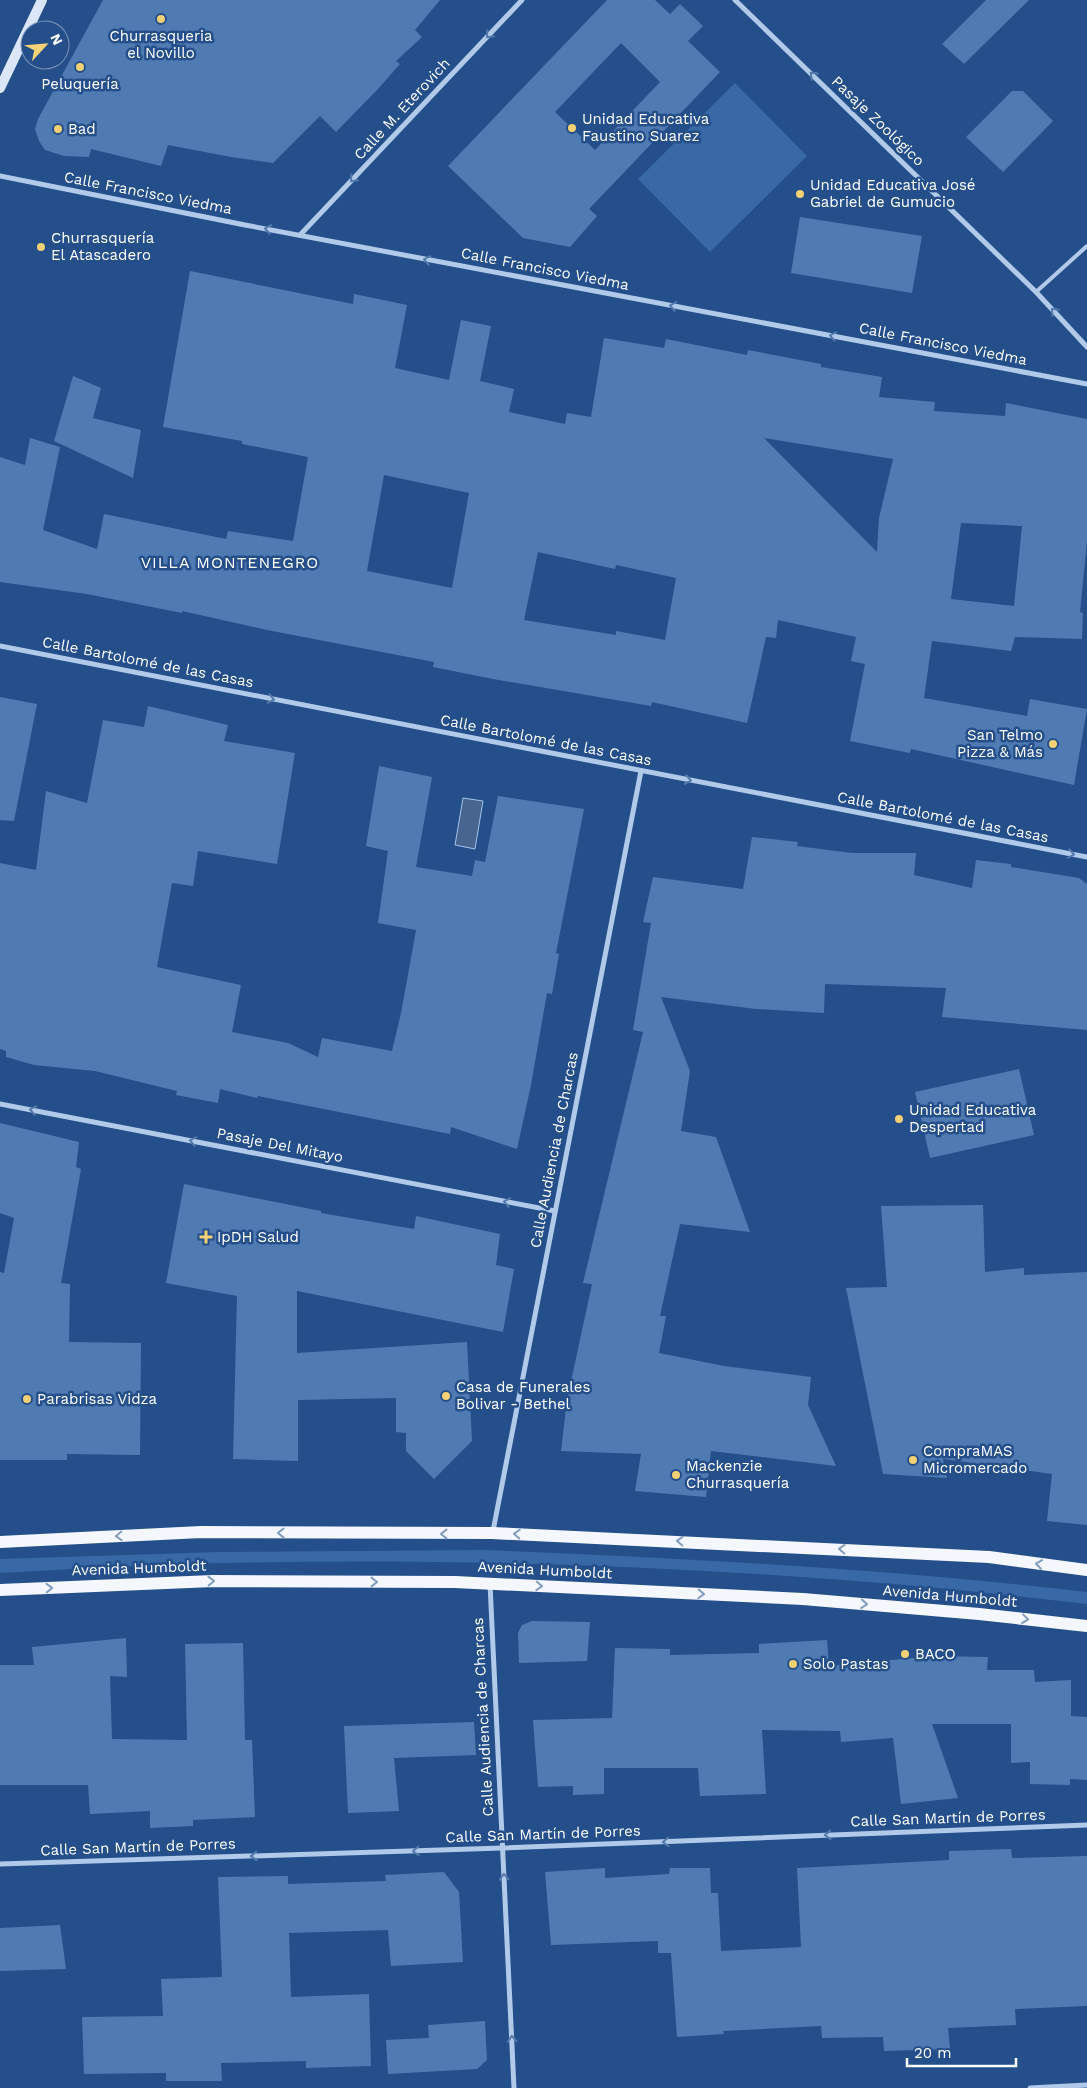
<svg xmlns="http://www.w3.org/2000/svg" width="1087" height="2088" font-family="'Work Sans',sans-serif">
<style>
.green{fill:#3869a6}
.water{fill:#47658f;stroke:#a5c4eb}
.building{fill:#507bb2;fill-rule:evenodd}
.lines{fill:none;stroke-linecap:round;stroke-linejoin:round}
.lane{stroke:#b1caea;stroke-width:4}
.street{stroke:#b1caea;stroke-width:5}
.secondary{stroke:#dbe7f8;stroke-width:10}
.primary{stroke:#f4f8fe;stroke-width:12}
.oneway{stroke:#557aac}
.oneway2{stroke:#829bbe}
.poi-dot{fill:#f4d174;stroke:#244f8a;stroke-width:2}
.labels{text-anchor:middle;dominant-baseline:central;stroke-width:5;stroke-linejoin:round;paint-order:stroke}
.poi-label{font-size:15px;fill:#fff;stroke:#244f8a;text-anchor:start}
.street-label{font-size:15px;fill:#fff;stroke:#244f8a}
.neighbourhood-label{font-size:16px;letter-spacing:1px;fill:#fff;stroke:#244f8a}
</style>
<rect width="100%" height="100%" fill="#244f8a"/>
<!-- green -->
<g class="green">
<path d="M 735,83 L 807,156 L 710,252 L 638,179 Z"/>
<path d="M 484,1550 C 685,1558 887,1569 1087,1592 L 1087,1604 C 802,1570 511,1557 224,1563 C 149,1564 75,1569 0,1573 L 0,1559 L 220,1552 Z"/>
</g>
<!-- water -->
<path class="water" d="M 463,798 L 483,801 L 475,849 L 455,845 Z"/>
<!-- building -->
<g class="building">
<path d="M 103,0 L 440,0 L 415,30 L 422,37 L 396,61 L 400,64 L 378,89 L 336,132 L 320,116 L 273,163 L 231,157 L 168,145 L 161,166 L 91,149 L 89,157 L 64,156 L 45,150 L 39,141 L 35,129 L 38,119 Z"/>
<path d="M 607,0 L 655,0 L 670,14 L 680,4 L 703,26 L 688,41 L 720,72 L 589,209 L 597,216 L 570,247 L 523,238 L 448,166 ZM 621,43 L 660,82 L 595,150 L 555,112 Z"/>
<path d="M 986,0 L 1029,0 L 964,64 L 942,44 Z"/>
<path d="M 1012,91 L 1023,91 L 1053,121 L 1003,172 L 966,137 Z"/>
<path d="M 800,217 L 922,236 L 912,293 L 791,273 Z"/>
<path d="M 190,271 L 353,304 L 354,294 L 407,305 L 395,368 L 449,380 L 461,320 L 491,326 L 480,381 L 514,389 L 509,412 L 565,424 L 567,413 L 591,417 L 604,338 L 664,348 L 666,339 L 747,355 L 748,350 L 821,364 L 821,367 L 882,377 L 879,397 L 935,402 L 934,411 L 1005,416 L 1006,403 L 1087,419 L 1087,541 L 1080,612 L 1083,613 L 1082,639 L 1015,637 L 1011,651 L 932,641 L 924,698 L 1027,716 L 1030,699 L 1087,709 L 1074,785 L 911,749 L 910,753 L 850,741 L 865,664 L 851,661 L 856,637 L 778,620 L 776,638 L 766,637 L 747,723 L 652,702 L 651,706 L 493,679 L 433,667 L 434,662 L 267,630 L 182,611 L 182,613 L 87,594 L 0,582 L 0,457 L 25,465 L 30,438 L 60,447 L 43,530 L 97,549 L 104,514 L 226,539 L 228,531 L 293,541 L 308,457 L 242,444 L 242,441 L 163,427 ZM 764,438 L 893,459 L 879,518 L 877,552 ZM 384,475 L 469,493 L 452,588 L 367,571 ZM 961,523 L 1022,526 L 1014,606 L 951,599 ZM 538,552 L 615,569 L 616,565 L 676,578 L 665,640 L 616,631 L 616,635 L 524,620 Z"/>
<path d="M 73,376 L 101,388 L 93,418 L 141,430 L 133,478 L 54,441 Z"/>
<path d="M 0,697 L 37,704 L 14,821 L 0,820 Z"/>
<path d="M 148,706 L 228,725 L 224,741 L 295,753 L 277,864 L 198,851 L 193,886 L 172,883 L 157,967 L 241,985 L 232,1032 L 288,1043 L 318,1057 L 322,1038 L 392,1051 L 401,1013 L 416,930 L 378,923 L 388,851 L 366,846 L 379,766 L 432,777 L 416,867 L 472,876 L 475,860 L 485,862 L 498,796 L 584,809 L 556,953 L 559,954 L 552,994 L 547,993 L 531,1085 L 517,1149 L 451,1127 L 450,1134 L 258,1096 L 257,1098 L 220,1089 L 218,1103 L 176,1095 L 177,1091 L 95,1071 L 34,1065 L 6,1057 L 6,1051 L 0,1049 L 0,863 L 36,870 L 46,791 L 87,803 L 103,720 L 144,727 Z"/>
<path d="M 752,837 L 798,842 L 797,846 L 852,853 L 916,853 L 914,875 L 972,888 L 976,860 L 1011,864 L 1011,867 L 1079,878 L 1087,884 L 1087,1030 L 942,1017 L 946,988 L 825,984 L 824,1013 L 756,1009 L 661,997 L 690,1071 L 681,1131 L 716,1137 L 750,1232 L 680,1224 L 660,1316 L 666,1316 L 659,1353 L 724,1366 L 811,1377 L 808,1405 L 836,1466 L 711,1451 L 706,1497 L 635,1491 L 641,1454 L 561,1451 L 567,1400 L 592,1284 L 583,1283 L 643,1032 L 633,1030 L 651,923 L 643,922 L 653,877 L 743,889 Z"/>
<path d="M 1019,1069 L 1034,1135 L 930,1158 L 915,1092 Z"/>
<path d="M 0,1123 L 79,1142 L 76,1167 L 81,1169 L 61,1283 L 70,1284 L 69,1342 L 141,1343 L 140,1455 L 67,1454 L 67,1460 L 0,1460 L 0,1272 L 4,1273 L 14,1218 L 0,1213 Z"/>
<path d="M 184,1184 L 321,1211 L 321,1213 L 414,1229 L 416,1216 L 500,1234 L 496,1265 L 514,1269 L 503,1332 L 297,1291 L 297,1353 L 467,1342 L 472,1441 L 434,1479 L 406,1451 L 406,1433 L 396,1432 L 396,1398 L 298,1400 L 298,1461 L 233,1459 L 237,1296 L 166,1283 Z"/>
<path d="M 983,1205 L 985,1272 L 1024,1268 L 1024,1275 L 1087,1272 L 1087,1525 L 1047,1521 L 1052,1474 L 943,1459 L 947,1478 L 883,1474 L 846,1288 L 887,1287 L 881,1206 Z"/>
<path d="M 532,1621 L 590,1622 L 587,1661 L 519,1663 L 518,1633 L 522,1625 Z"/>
<path d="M 126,1638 L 127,1677 L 110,1676 L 112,1739 L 187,1740 L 185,1644 L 243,1643 L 245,1740 L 252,1740 L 255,1817 L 193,1820 L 193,1826 L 150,1828 L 150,1811 L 90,1814 L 88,1785 L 0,1785 L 0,1665 L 34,1665 L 32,1647 Z"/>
<path d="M 827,1640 L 829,1666 L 934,1656 L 988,1657 L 987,1670 L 1034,1670 L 1035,1682 L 1071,1680 L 1071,1716 L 1087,1717 L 1087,1780 L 1070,1779 L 1070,1785 L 1030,1784 L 1030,1762 L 1011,1763 L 1011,1724 L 932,1724 L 958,1798 L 901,1804 L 893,1738 L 841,1742 L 840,1731 L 762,1730 L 766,1794 L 700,1796 L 698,1768 L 604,1768 L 604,1794 L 573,1795 L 573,1786 L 538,1787 L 533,1720 L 612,1718 L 615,1648 L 670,1649 L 670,1655 L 759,1653 L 759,1644 Z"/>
<path d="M 474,1722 L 476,1755 L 394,1758 L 399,1811 L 348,1813 L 344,1726 Z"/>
<path d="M 1011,1849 L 1012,1858 L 1087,1856 L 1087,2006 L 1015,2009 L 1016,2025 L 948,2028 L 950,2049 L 884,2051 L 883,2037 L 822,2038 L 821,2026 L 723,2031 L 724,2034 L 677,2037 L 671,1953 L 658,1953 L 658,1941 L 551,1945 L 545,1872 L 605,1868 L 605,1878 L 669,1874 L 670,1868 L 710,1868 L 711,1893 L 718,1893 L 721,1951 L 801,1947 L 797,1868 L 949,1860 L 949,1851 Z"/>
<path d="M 444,1872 L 459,1892 L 463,1962 L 391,1966 L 388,1930 L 289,1933 L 291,1997 L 369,1994 L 371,2066 L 306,2068 L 306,2061 L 221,2063 L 222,2081 L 166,2081 L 166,2073 L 84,2074 L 82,2017 L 163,2016 L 161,1979 L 222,1977 L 218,1877 L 288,1876 L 288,1884 L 386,1881 L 385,1875 Z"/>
<path d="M 60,1925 L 66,1969 L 0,1971 L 0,1928 Z"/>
<path d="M 485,2021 L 487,2060 L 477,2069 L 388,2074 L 386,2040 L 429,2038 L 428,2025 Z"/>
</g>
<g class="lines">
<!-- lane -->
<path class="lane" d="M 1036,292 L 1087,246"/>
<!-- street -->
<g class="street">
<path d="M 735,0 L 1036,292 L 1087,347"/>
<path d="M 0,176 L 245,225 L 1087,384"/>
<path d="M 300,235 L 522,0"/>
<path d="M 0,646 L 1087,857"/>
<path d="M 0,1104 L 555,1211"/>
<path d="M 493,1531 L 641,771"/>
<path d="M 490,1584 L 514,2088"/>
<path d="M 0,1864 L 502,1848 L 1087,1825"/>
<path d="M 1030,2088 L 1087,2085"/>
</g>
<!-- secondary -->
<path class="secondary" d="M 0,88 L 42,0"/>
<!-- primary -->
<g class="primary">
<path d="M 0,1542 L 201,1532 L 492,1533 L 989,1557 L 1087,1570"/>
<path d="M 0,1590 L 213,1581 L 455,1582 L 803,1599 L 979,1614 L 1087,1626"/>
</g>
</g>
<!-- one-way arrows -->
<defs><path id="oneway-chevron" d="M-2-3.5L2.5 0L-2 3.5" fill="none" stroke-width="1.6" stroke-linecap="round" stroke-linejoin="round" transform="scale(1.25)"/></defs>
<g class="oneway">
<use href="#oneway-chevron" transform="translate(489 35) rotate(133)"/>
<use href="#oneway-chevron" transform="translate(813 75) rotate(-136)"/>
<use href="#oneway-chevron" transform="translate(353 179) rotate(133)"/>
<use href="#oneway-chevron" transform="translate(268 229) rotate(-170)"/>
<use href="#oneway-chevron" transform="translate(427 260) rotate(-169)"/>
<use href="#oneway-chevron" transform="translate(673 306) rotate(-169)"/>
<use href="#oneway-chevron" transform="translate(1054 311) rotate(-133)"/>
<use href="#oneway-chevron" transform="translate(833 336) rotate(-169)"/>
<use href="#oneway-chevron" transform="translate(271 699) rotate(11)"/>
<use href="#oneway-chevron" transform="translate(688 780) rotate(11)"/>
<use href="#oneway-chevron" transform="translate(1071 854) rotate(11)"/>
<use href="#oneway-chevron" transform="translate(33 1110) rotate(-169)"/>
<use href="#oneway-chevron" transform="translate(193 1141) rotate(-169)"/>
<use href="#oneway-chevron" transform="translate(507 1202) rotate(-169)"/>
<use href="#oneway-chevron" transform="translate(828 1835) rotate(178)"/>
<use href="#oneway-chevron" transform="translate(666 1842) rotate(178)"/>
<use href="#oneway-chevron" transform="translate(416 1851) rotate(178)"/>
<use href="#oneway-chevron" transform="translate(254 1856) rotate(178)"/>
<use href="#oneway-chevron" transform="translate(504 1877) rotate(-93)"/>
<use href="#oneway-chevron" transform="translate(512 2039) rotate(-93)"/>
</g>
<g class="oneway2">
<use href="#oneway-chevron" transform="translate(281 1533) rotate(-180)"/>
<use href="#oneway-chevron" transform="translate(444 1534) rotate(-180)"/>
<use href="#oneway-chevron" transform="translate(517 1534) rotate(-177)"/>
<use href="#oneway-chevron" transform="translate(119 1536) rotate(177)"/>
<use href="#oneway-chevron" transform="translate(680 1541) rotate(-177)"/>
<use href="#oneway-chevron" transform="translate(842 1549) rotate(-177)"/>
<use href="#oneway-chevron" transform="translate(1039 1564) rotate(-172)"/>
<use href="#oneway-chevron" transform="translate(211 1581) rotate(-1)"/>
<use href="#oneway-chevron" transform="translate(374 1582)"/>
<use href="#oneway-chevron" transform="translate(539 1586) rotate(3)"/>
<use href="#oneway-chevron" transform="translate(49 1588) rotate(-2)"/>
<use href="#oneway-chevron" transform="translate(701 1594) rotate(3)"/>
<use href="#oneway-chevron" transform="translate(864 1604) rotate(5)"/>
<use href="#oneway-chevron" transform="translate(1025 1619) rotate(6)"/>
</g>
<!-- markers -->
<g class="poi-dot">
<circle cx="161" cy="19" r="5"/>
<circle cx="80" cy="67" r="5"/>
<circle cx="572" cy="128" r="5"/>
<circle cx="58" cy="129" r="5"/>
<circle cx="800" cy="194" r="5"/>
<circle cx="41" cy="247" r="5"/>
<circle cx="1053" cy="744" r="5"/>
<circle cx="899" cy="1119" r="5"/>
<path d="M203.5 1229.5h5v5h5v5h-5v5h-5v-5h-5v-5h5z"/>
<circle cx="446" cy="1396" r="5"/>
<circle cx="27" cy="1399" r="5"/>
<circle cx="913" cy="1460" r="5"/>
<circle cx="676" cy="1475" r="5"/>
<circle cx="905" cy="1654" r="5"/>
<circle cx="793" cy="1664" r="5"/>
</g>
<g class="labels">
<!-- poi labels -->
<g class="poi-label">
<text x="161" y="36" text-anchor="middle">Churrasqueria<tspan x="161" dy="17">el Novillo</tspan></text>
<text x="80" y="84" text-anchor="middle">Peluquería</text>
<text x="582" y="119">Unidad Educativa<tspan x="582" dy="17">Faustino Suarez</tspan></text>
<text x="68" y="129">Bad</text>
<text x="810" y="185">Unidad Educativa José<tspan x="810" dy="17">Gabriel de Gumucio</tspan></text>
<text x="51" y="238">Churrasquería<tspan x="51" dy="17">El Atascadero</tspan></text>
<text x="1043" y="735" text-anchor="end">San Telmo<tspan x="1043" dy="17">Pizza &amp; Más</tspan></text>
<text x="909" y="1110">Unidad Educativa<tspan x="909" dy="17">Despertad</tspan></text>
<text x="217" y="1237">IpDH Salud</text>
<text x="456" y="1387">Casa de Funerales<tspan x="456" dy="17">Bolivar - Bethel</tspan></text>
<text x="37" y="1399">Parabrisas Vidza</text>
<text x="923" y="1451">CompraMAS<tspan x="923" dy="17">Micromercado</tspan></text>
<text x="686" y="1466">Mackenzie<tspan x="686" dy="17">Churrasquería</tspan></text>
<text x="915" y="1654">BACO</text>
<text x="803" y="1664">Solo Pastas</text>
</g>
<!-- street labels -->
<g class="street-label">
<text transform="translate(402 109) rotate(-47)">Calle M. Eterovich</text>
<text transform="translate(878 121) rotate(44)">Pasaje Zoológico</text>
<text transform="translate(148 193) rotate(11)">Calle Francisco Viedma</text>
<text transform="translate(545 269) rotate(11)">Calle Francisco Viedma</text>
<text transform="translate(943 344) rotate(11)">Calle Francisco Viedma</text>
<text transform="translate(148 662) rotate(11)">Calle Bartolomé de las Casas</text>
<text transform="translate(546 740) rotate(11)">Calle Bartolomé de las Casas</text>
<text transform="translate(943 817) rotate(11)">Calle Bartolomé de las Casas</text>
<text transform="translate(280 1145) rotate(11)">Pasaje Del Mitayo</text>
<text transform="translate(554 1150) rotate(-79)">Calle Audiencia de Charcas</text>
<text transform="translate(139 1568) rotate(-2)">Avenida Humboldt</text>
<text transform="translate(545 1570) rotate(3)">Avenida Humboldt</text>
<text transform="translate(950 1596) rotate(5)">Avenida Humboldt</text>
<text transform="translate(483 1717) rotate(-93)">Calle Audiencia de Charcas</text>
<text transform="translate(948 1818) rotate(-2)">Calle San Martín de Porres</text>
<text transform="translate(543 1834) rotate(-2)">Calle San Martín de Porres</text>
<text transform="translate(138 1847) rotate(-2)">Calle San Martín de Porres</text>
</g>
<!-- neighbourhood labels -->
<g class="neighbourhood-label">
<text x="230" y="562">VILLA MONTENEGRO</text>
</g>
</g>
<!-- north arrow -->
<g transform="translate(45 45) rotate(64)"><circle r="24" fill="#244f8a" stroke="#7c95b9"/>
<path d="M0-4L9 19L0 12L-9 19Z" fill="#f4d174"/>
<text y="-8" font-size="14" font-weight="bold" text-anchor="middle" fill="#ffffff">N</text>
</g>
<!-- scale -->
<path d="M907 2058v8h109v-8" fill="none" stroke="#ffffff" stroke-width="2.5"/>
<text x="914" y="2058" font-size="15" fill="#ffffff" stroke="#244f8a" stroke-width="4" paint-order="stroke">20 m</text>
</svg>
